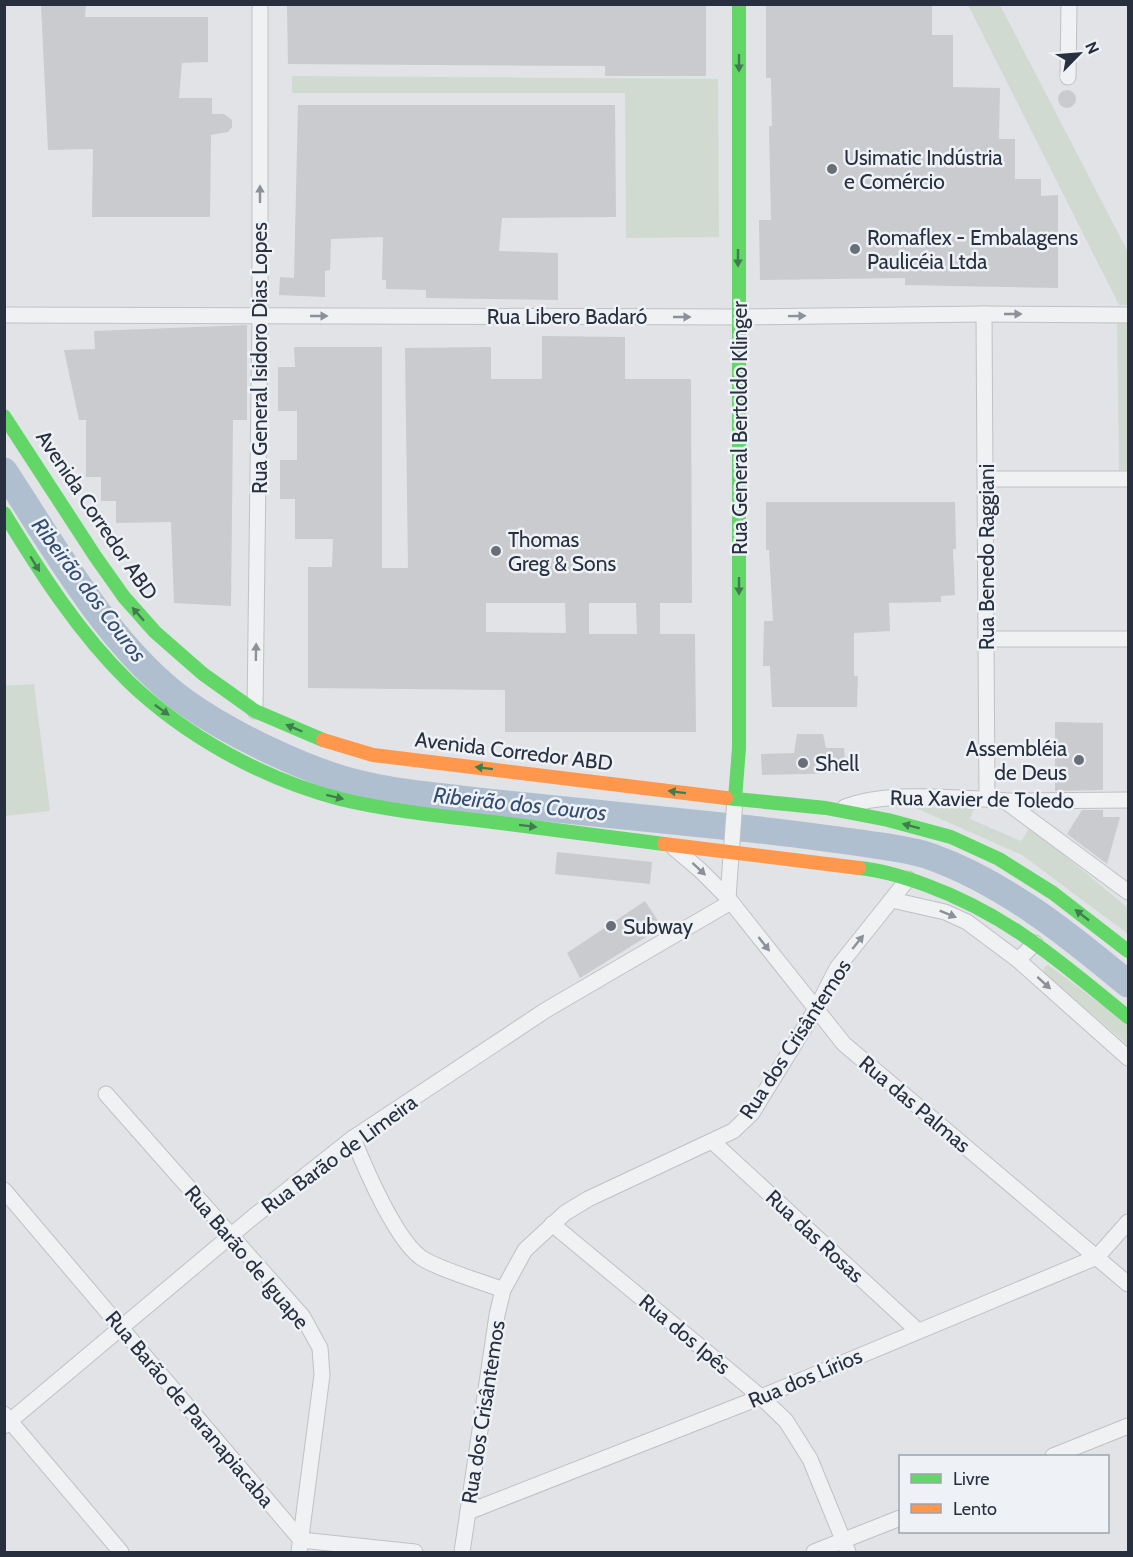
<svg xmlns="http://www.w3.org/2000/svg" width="1133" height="1557" font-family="Cabin,sans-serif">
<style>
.green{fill:#d1dad1}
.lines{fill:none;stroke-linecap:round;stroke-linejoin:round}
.river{stroke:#afbfd0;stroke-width:27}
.building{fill:#c9cbce;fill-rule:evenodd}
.street-casing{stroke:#bfc1c4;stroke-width:17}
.street{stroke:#f0f1f2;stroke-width:15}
.fast{stroke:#63d668;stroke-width:14}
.slow{stroke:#ff974d;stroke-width:14}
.oneway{fill:#437b51}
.oneway2{fill:#8c9098}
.poi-dot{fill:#696f79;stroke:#eef1f5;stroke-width:2}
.labels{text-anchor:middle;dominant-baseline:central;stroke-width:5;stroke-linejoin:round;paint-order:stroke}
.poi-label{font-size:21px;fill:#28303f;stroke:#eef1f5;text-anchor:start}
.street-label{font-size:21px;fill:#28303f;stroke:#eef1f5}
.water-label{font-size:22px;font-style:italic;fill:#334e71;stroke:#eef1f5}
</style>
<rect width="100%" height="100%" fill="#e1e3e6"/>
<!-- green -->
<g class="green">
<path d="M 968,5 L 1000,5 L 1128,252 L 1128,305 L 1119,305 Z"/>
<path d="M 292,76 L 718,79 L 719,237 L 626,238 L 625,93 L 292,93 Z"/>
<path d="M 1117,323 L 1128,323 L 1128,473 L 1119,473 Z"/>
<path d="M 34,684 L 50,811 L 5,816 L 5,686 Z"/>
<path d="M 975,806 L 970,819 L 1021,841 L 1030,827 L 1128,908 L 1128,934 L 1022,855 L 916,808 Z"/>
<path d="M 1048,965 L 1128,1024 L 1128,1045 L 1044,973 L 1044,968 Z"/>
</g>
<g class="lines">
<!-- river -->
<path class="river" d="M 4,471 C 55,548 109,647 185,702 C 227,732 298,767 349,781 C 397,794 448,797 497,803 C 582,812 667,821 751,829 C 788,833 825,838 861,843 C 884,847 910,849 932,857 C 1006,884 1069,935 1128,984"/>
</g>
<!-- building -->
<g class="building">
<path d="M 41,4 L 86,4 L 85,17 L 208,17 L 208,62 L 182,63 L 179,98 L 212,98 L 212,114 L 224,114 L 232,120 L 232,127 L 228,132 L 211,135 L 210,217 L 92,217 L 93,149 L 48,150 Z"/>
<path d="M 706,4 L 706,76 L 605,76 L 605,66 L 288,64 L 287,6 Z"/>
<path d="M 766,4 L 932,4 L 932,35 L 953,35 L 953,87 L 1000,88 L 999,139 L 1015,139 L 1015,179 L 1041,179 L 1041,196 L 1058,195 L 1058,288 L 905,285 L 905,278 L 760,280 L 759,220 L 771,220 L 769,126 L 772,126 L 771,78 L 766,78 Z"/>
<circle cx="1067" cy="99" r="9"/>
<path d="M 298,105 L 615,105 L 616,217 L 502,218 L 499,251 L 558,253 L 558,300 L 426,298 L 426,290 L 386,289 L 386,280 L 382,280 L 383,237 L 331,239 L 330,270 L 325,271 L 325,297 L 279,295 L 280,277 L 294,278 Z"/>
<path d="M 247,325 L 247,420 L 233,420 L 231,606 L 174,603 L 171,522 L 116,523 L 116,501 L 101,501 L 101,477 L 86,477 L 86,420 L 79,420 L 64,350 L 95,349 L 94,331 Z"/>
<path d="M 542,336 L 625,337 L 625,379 L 691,379 L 692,603 L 660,603 L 660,634 L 695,634 L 696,732 L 505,732 L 505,690 L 308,688 L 308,567 L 332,567 L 333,539 L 295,539 L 295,499 L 280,499 L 280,460 L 297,460 L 297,411 L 278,411 L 278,367 L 295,367 L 294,347 L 382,347 L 382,568 L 408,568 L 405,348 L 491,347 L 491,379 L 542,379 ZM 486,603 L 565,603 L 566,633 L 486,632 ZM 589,603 L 636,603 L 637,634 L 589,634 Z"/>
<path d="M 766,502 L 955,502 L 956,549 L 953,549 L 955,595 L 941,596 L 941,602 L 889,603 L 890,631 L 854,633 L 854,676 L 858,676 L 857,707 L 772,707 L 770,666 L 763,666 L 764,621 L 773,621 L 769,550 L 766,550 Z"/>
<path d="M 1055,722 L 1103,723 L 1103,790 L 1055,791 Z"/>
<path d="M 797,734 L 823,734 L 826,748 L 844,748 L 846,773 L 762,775 L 761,754 L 794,753 Z"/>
<path d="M 1082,810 L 1103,810 L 1103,817 L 1120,817 L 1107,864 L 1067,834 Z"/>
<path d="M 557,852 L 652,862 L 650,884 L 555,874 Z"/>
<path d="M 645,901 L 662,927 L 580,978 L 567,953 Z"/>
</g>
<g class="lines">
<!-- street casing -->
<g class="street-casing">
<g id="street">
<path d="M 1068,77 L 1069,4"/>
<path d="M 984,314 L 987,799"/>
<path d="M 4,315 L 738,317 L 984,314 L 1128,315"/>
<path d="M 986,479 L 1128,479"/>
<path d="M 987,639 L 1128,639"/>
<path d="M 255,711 L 260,315 L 260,4"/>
<path d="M 1005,801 L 1128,892"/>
<path d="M 845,807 C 886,791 943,798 987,799 L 1005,801 L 1128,800"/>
<path d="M 674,848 L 700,870 L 728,898 L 844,1044 L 1128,1284"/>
<path d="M 728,898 L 735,799"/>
<path d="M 892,900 L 945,912 L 967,922 L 1018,960"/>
<path d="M 1035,943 L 1018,960 L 1128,1058"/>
<path d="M 106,1094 L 303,1317 L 320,1348 L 322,1375 L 299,1552"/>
<path d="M 353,1138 C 365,1168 398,1246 425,1260 C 449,1273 478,1280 503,1290"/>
<path d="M 713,1142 L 918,1331"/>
<path d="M 4,1190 L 301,1540 L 415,1552"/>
<path d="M 552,1224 L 761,1397 L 786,1421 L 810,1459 L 848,1552"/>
<path d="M 4,1414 L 121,1552"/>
<path d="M 4,1426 L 253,1217 L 353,1138 L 546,1010 L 731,902"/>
<path d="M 1053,1456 L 1128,1426"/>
<path d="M 468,1512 L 761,1397 L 1097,1257 L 1128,1222"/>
<path d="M 462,1552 L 497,1315 L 503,1290 L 525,1250 L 565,1213 L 588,1199 L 733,1131 L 752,1113 L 816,1009 L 837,968 L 908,879"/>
<path d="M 814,1552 L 900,1518"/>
</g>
</g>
<!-- street -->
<use href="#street" class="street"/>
<!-- fast -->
<g class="fast">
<path d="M 4,416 L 95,556 L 124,597 L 155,632 L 203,674 L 255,711 L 323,740"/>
<path d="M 4,513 C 40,572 78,632 128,681 C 185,736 263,779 340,799 C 390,811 442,816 493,822 C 550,829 607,837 664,844"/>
<path d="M 726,798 L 826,808 L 888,820 L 951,837 L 999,859 L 1053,893 L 1128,951"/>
<path d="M 735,799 L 739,748 L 739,4"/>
<path d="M 859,868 C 882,870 904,877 926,885 C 1010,916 1060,962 1128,1017"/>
</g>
<!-- slow -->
<g class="slow">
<path d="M 323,740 L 373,755 L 726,798"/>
<path d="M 664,844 L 859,868"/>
</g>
</g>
<!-- one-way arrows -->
<defs><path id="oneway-solid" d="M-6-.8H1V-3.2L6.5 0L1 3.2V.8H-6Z" transform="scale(1.5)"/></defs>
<g class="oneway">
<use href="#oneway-solid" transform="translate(739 63) rotate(90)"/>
<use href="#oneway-solid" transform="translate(738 258) rotate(90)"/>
<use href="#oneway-solid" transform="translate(35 564) rotate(59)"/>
<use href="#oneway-solid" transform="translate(739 586) rotate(90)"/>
<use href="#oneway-solid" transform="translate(138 614) rotate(-131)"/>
<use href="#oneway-solid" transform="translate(162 710) rotate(36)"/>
<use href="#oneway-solid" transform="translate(294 728) rotate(-157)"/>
<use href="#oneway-solid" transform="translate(484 768) rotate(-173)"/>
<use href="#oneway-solid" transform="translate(677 792) rotate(-173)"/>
<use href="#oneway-solid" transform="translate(335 797) rotate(14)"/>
<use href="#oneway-solid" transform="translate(528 826) rotate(7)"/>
<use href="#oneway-solid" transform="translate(911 826) rotate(-165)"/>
<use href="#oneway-solid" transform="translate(1082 915) rotate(-142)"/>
</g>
<g class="oneway2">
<use href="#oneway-solid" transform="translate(260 194) rotate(-90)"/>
<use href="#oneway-solid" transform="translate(1013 314)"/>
<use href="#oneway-solid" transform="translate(319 316)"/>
<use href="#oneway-solid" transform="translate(797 316) rotate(-1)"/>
<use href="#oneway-solid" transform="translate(682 317)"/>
<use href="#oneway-solid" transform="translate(256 652) rotate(-89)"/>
<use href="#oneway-solid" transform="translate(699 869) rotate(43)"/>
<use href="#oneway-solid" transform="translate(948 914) rotate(22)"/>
<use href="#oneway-solid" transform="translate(858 942) rotate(-51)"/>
<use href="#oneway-solid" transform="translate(764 944) rotate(52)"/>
<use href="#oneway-solid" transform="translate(1044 983) rotate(42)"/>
</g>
<!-- markers -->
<g class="poi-dot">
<circle cx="832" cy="169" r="6"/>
<circle cx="855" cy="249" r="6"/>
<circle cx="496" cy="551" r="6"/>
<circle cx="1079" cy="760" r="6"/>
<circle cx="803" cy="763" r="6"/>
<circle cx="611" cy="926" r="6"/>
</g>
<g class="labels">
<!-- poi labels -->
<g class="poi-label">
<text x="844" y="157">Usimatic Indústria<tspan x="844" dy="24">e Comércio</tspan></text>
<text x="867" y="237">Romaflex - Embalagens<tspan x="867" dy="24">Paulicéia Ltda</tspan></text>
<text x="508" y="539">Thomas<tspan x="508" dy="24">Greg &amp; Sons</tspan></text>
<text x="1067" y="748" text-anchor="end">Assembléia<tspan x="1067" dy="24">de Deus</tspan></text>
<text x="815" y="763">Shell</text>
<text x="623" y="926">Subway</text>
</g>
<!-- street labels -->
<g class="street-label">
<text x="567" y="316">Rua Libero Badaró</text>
<text transform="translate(259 358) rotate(-90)">Rua General Isidoro Dias Lopes</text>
<text transform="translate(739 428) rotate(-90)">Rua General Bertoldo Klinger</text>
<text transform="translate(97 515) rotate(56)">Avenida Corredor ABD</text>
<text transform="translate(986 557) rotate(-90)">Rua Benedo Raggiani</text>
<text transform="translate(514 751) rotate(7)">Avenida Corredor ABD</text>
<text transform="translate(982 799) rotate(1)">Rua Xavier de Toledo</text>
<text transform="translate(795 1039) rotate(-57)">Rua dos Crisântemos</text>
<text transform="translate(915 1104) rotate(40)">Rua das Palmas</text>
<text transform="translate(339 1154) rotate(-36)">Rua Barão de Limeira</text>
<text transform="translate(815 1236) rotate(43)">Rua das Rosas</text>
<text transform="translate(247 1257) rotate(50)">Rua Barão de Iguape</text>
<text transform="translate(685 1334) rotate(40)">Rua dos Ipês</text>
<text transform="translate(805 1378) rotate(-23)">Rua dos Lírios</text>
<text transform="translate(190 1409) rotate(50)">Rua Barão de Paranapiacaba</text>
<text transform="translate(483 1412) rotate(-81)">Rua dos Crisântemos</text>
</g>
<!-- water labels -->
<g class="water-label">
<text transform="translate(89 590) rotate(53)">Ribeirão dos Couros</text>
<text transform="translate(520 804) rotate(6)">Ribeirão dos Couros</text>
</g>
</g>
<!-- border -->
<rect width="1133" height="1557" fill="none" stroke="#28303f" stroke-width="12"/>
<!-- legend -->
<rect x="899" y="1455" width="210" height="78" fill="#eef1f5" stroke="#9fa4ac" stroke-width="1.5"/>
<rect x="911" y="1474" width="30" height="9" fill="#63d668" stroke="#9fa4ac" stroke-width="1.5"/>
<text x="953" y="1485" font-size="18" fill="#28303f">Livre</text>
<rect x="911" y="1504" width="30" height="9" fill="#ff974d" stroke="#9fa4ac" stroke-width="1.5"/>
<text x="953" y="1515" font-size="18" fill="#28303f">Lento</text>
<!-- north arrow -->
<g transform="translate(1079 54) rotate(65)" stroke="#eef1f5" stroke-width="4.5" paint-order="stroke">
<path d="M0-4.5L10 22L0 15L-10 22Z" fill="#28303f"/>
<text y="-9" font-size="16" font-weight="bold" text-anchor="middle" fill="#28303f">N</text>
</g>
</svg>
